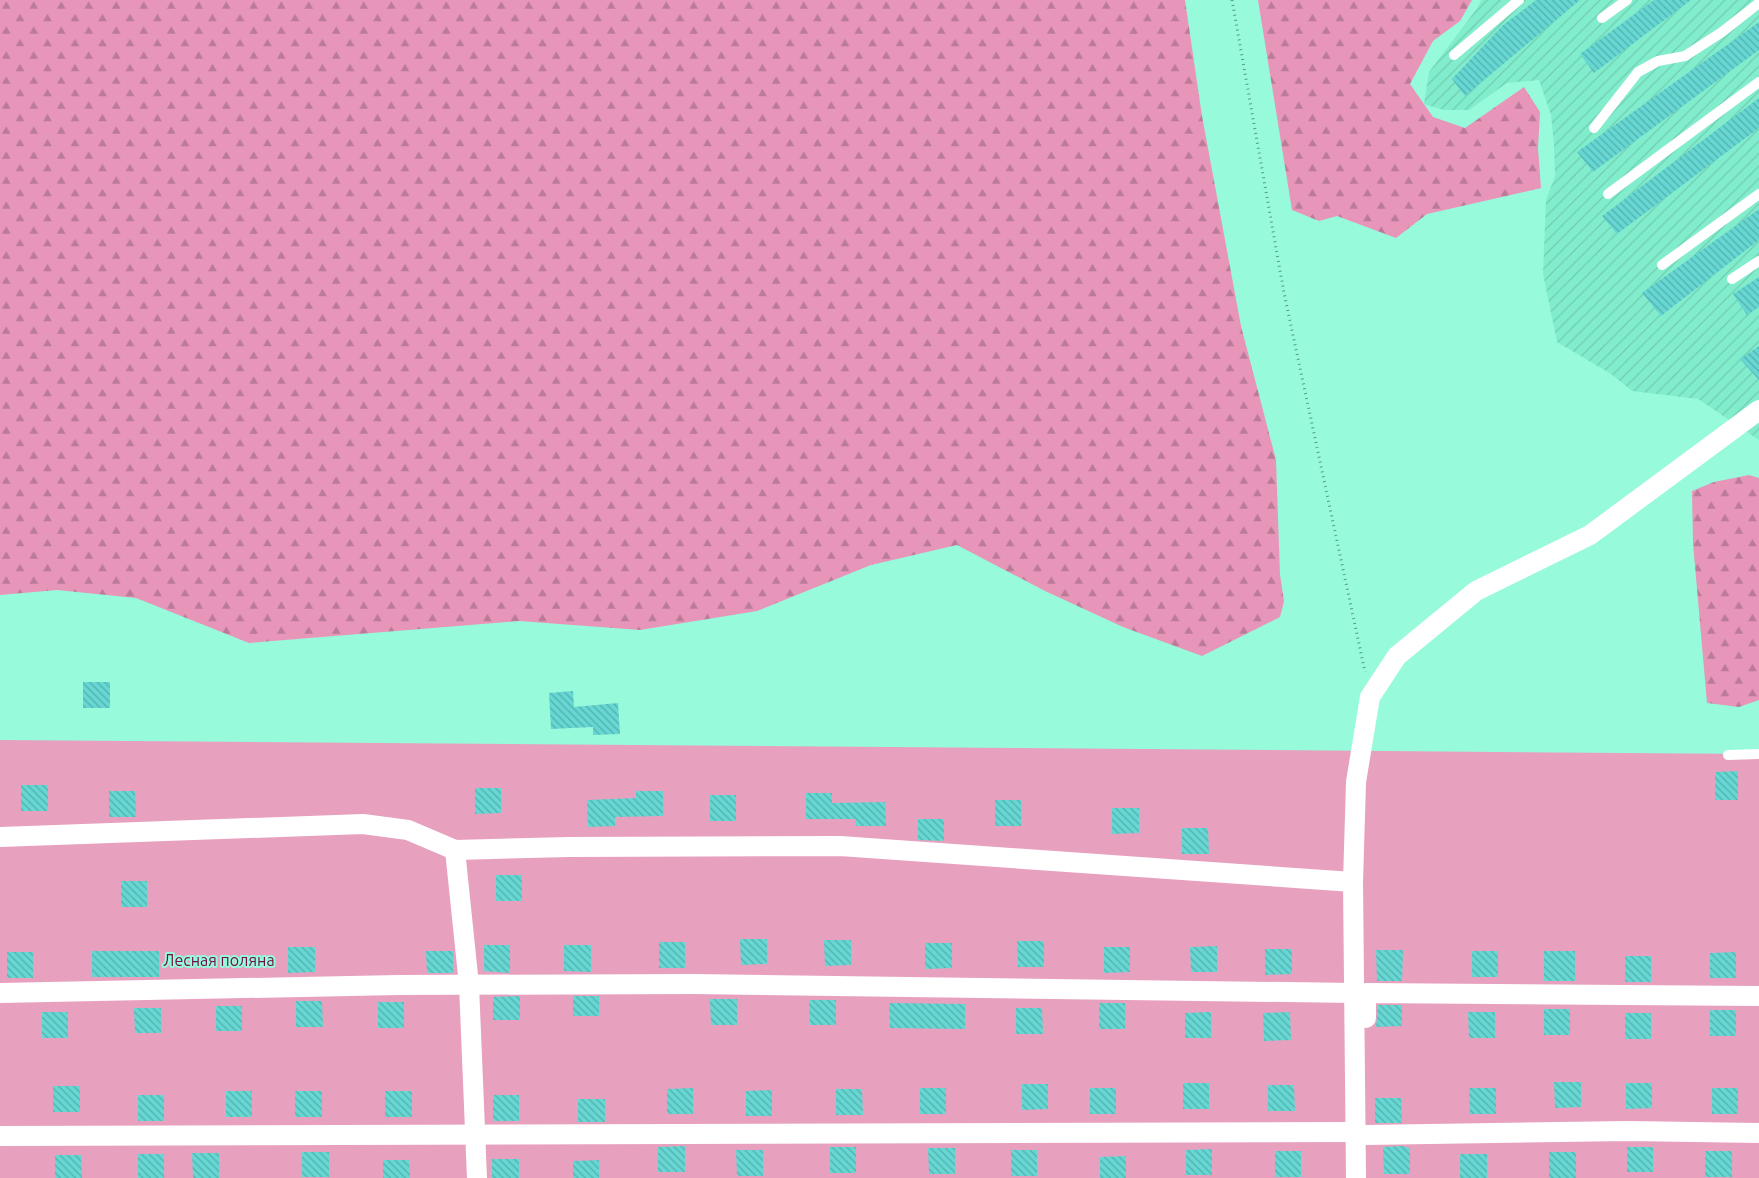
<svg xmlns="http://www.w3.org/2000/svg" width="1759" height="1178" font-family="Ubuntu,sans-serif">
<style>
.industrial{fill:url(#industrial-furrows)}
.green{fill:#e8a0bf}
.forest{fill:url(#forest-firs)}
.building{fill:url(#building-back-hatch)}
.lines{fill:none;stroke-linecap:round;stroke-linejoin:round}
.path{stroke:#569c87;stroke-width:3;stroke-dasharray:1 4;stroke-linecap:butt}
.service{stroke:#fff;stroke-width:10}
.minor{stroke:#fff;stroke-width:20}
.labels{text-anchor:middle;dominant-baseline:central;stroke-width:4;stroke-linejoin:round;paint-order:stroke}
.park-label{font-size:16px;fill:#700e46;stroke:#97fadb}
</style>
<defs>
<pattern id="industrial-furrows" width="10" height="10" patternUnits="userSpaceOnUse" patternTransform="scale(1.25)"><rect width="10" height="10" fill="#82edcd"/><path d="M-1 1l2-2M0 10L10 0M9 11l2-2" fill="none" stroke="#70ccb1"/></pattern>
<pattern id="forest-firs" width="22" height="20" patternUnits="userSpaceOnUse" patternTransform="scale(1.25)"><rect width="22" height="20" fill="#e895ba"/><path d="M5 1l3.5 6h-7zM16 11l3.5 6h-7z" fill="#bb7b98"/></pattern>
<pattern id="building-back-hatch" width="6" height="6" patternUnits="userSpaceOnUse" patternTransform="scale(1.25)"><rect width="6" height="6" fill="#66d7d3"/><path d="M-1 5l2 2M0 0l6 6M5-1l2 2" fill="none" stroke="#53b0ac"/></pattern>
</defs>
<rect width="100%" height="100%" fill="#97fadb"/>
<!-- industrial -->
<path class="industrial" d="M 1481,0 L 1759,0 L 1759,440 L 1698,399 L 1632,391 L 1611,374 L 1557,342 L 1543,274 L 1546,200 L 1555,176 L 1554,145 L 1551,115 L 1539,80 L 1507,83 L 1469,110 L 1444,110 L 1424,104 L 1429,72 L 1478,7 Z"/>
<!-- green -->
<path class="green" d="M 0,740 L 1759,754 L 1759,1178 L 0,1178 Z"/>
<!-- forest -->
<g class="forest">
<path d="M 0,0 L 1185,0 L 1202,116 L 1241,326 L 1276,460 L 1280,575 L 1284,601 L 1280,617 L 1202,656 L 1123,627 L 1045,591 L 957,545 L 871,565 L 757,611 L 640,630 L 519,621 L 249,643 L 136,598 L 57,590 L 0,595 Z"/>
<path d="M 1258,0 L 1472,0 L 1460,21 L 1433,41 L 1410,84 L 1433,117 L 1465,128 L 1524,87 L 1540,112 L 1538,148 L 1541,188 L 1427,214 L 1396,238 L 1337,216 L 1319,221 L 1292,210 Z"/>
<path d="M 1749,475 L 1759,478 L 1759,700 L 1739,707 L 1707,703 L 1693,543 L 1692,491 L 1714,482 Z"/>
</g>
<!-- building -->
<g class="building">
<path d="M 1536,0 L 1580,0 L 1465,96 L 1452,79 L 1502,26 Z"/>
<path d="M 1654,0 L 1691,0 L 1594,73 L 1580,54 Z"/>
<path d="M 1759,22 L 1759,50 L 1593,172 L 1577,152 Z"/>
<path d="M 1759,98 L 1759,128 L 1617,234 L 1602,216 Z"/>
<path d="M 1759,209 L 1759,240 L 1661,316 L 1642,293 Z"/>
<path d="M 1759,277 L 1759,307 L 1747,315 L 1733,294 Z"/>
<path d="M 1759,346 L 1759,380 L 1740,359 Z"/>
<rect x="83" y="682" width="27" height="26"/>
<path d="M 573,691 L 574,707 L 618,703 L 620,734 L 593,735 L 593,727 L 551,729 L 549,693 Z"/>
<path d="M 1738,771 L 1738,800 L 1715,800 L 1715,772 Z"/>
<rect x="21" y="785" width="27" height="26"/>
<path d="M 475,788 L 501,788 L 501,813 L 475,814 Z"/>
<path d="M 109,791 L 135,791 L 136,817 L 109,817 Z"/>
<path d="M 636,791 L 663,791 L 663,816 L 615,817 L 615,826 L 588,827 L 587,800 L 636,798 Z"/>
<path d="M 806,793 L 832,793 L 832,803 L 885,802 L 886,826 L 856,826 L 856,819 L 806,819 Z"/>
<rect x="710" y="795" width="26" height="26"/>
<rect x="995" y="800" width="26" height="26"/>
<path d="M 1112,808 L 1139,808 L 1139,833 L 1112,834 Z"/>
<path d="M 918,819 L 944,819 L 944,841 L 918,840 Z"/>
<path d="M 1182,828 L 1208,828 L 1209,854 L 1182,854 Z"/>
<rect x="496" y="875" width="26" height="26"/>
<rect x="121" y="881" width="26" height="26"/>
<path d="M 740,939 L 767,939 L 767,964 L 741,965 Z"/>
<path d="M 824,940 L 851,940 L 851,965 L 825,966 Z"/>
<path d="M 1017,941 L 1044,941 L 1044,967 L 1018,967 Z"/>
<rect x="659" y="942" width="26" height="26"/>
<path d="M 925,943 L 952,943 L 952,968 L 925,969 Z"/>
<path d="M 484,945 L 510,945 L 510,973 L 484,971 Z"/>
<path d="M 564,945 L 591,945 L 591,972 L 564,971 Z"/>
<path d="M 1217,946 L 1217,972 L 1191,972 L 1190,947 Z"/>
<path d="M 288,947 L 315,947 L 315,972 L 288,973 Z"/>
<path d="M 1104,947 L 1130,947 L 1130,972 L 1104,973 Z"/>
<path d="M 1265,949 L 1292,949 L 1292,974 L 1265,975 Z"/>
<path d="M 1376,950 L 1403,950 L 1402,981 L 1377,981 Z"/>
<rect x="92" y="951" width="67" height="26"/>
<path d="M 426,951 L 453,951 L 453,973 L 427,973 Z"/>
<rect x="1472" y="951" width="26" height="26"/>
<rect x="1544" y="951" width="31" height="30"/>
<rect x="7" y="952" width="26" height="26"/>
<path d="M 1736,952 L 1736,978 L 1710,978 L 1710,953 Z"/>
<rect x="1625" y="956" width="26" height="26"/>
<path d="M 520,996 L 520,1020 L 493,1020 L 493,997 Z"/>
<rect x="573" y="996" width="26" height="20"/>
<path d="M 710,999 L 737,999 L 737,1025 L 711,1025 Z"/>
<path d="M 809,1000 L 836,1000 L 836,1025 L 810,1025 Z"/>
<path d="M 296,1001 L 322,1001 L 323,1027 L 296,1027 Z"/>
<rect x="378" y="1002" width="26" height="26"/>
<path d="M 889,1003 L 965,1004 L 965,1029 L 890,1028 Z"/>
<rect x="1099" y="1003" width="26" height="26"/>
<path d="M 1378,1005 L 1402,1005 L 1402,1026 L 1376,1027 Z"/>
<rect x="216" y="1006" width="26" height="25"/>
<path d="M 134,1008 L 161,1008 L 161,1033 L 135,1033 Z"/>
<path d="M 1016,1008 L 1042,1008 L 1043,1034 L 1016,1034 Z"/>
<rect x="1544" y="1009" width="26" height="26"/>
<rect x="1710" y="1010" width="26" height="26"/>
<rect x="42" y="1012" width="26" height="26"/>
<path d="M 1211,1012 L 1211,1038 L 1185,1038 L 1185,1013 Z"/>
<path d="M 1290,1012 L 1291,1040 L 1264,1041 L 1263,1013 Z"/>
<path d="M 1468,1012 L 1495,1012 L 1495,1038 L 1469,1038 Z"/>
<rect x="1625" y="1013" width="26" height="26"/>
<path d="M 1554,1082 L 1581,1082 L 1581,1107 L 1555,1108 Z"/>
<rect x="1183" y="1083" width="26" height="26"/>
<path d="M 1626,1083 L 1652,1083 L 1652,1108 L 1626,1109 Z"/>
<path d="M 1022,1084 L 1048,1084 L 1048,1109 L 1022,1110 Z"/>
<path d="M 1268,1085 L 1294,1085 L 1295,1111 L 1268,1111 Z"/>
<rect x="53" y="1086" width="27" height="26"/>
<path d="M 693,1088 L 693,1114 L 667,1114 L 667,1089 Z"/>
<rect x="920" y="1088" width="26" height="26"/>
<rect x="1090" y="1088" width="26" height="26"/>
<path d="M 1469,1088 L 1496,1088 L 1496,1114 L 1470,1114 Z"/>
<rect x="1712" y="1088" width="26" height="26"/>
<path d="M 836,1089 L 862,1089 L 863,1115 L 836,1115 Z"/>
<path d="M 772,1090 L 772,1116 L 746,1116 L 746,1091 Z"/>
<rect x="226" y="1091" width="26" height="26"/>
<rect x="295" y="1091" width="27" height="26"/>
<rect x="385" y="1091" width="27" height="26"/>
<rect x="138" y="1095" width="26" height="26"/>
<rect x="493" y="1095" width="26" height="26"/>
<path d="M 1375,1098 L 1401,1098 L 1402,1123 L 1375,1123 Z"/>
<rect x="578" y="1099" width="27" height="23"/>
<path d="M 685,1146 L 685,1172 L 658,1172 L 658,1147 Z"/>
<path d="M 1402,1146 L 1410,1148 L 1410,1174 L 1384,1174 L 1383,1147 Z"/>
<rect x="830" y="1147" width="26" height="26"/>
<rect x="1627" y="1147" width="26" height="25"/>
<path d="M 928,1148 L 955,1148 L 955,1174 L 929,1174 Z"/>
<path d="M 1212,1149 L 1212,1175 L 1186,1175 L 1186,1150 Z"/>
<path d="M 736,1150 L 763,1150 L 763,1176 L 737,1176 Z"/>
<rect x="1011" y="1150" width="26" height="26"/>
<rect x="1275" y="1151" width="26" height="26"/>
<rect x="1705" y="1151" width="27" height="26"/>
<rect x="302" y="1152" width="27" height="25"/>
<rect x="1549" y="1152" width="27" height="26"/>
<path d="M 192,1153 L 219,1153 L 219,1178 L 193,1178 Z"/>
<rect x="138" y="1154" width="26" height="24"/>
<rect x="1460" y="1154" width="27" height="24"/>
<path d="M 55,1155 L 81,1155 L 82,1178 L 55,1178 Z"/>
<path d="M 1126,1156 L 1126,1178 L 1100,1178 L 1100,1157 Z"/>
<rect x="492" y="1159" width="27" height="19"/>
<path d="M 383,1160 L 409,1160 L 410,1178 L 383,1178 Z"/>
<path d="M 599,1160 L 599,1178 L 573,1178 L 573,1161 Z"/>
</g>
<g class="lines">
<!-- path -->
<path class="path" d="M 1232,0 L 1284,293 L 1365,672"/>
<!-- service -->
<g class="service">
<path d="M 1602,18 L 1627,0"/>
<path d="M 1454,55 L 1519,0"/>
<path d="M 1594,128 L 1638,72 L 1658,61 L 1685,56 L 1722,32 L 1759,3"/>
<path d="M 1608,194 L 1759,82"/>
<path d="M 1662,265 L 1759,194"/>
<path d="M 1732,279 L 1759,261"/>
<path d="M 1728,755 L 1759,754"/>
</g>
<!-- minor -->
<g class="minor">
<path d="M 0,837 L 363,824 L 408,830 L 455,850 L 569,847 L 840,846 L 1353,882"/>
<path d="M 455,850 L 469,985 L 477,1178"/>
<path d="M 0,993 L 398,985 L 693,984 L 1354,993"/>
<path d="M 1366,1018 L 1366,993 L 1759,996"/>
<path d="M 1366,1135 L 1627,1131 L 1759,1133"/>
<path d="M 0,1136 L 1355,1132"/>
<path d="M 1356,1178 L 1353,882 L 1356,782 L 1370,697 L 1397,656 L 1476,591 L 1590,535 L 1759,410"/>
</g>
</g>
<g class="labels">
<!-- park labels -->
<g class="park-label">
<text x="219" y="960">Лесная поляна</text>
</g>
</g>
</svg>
